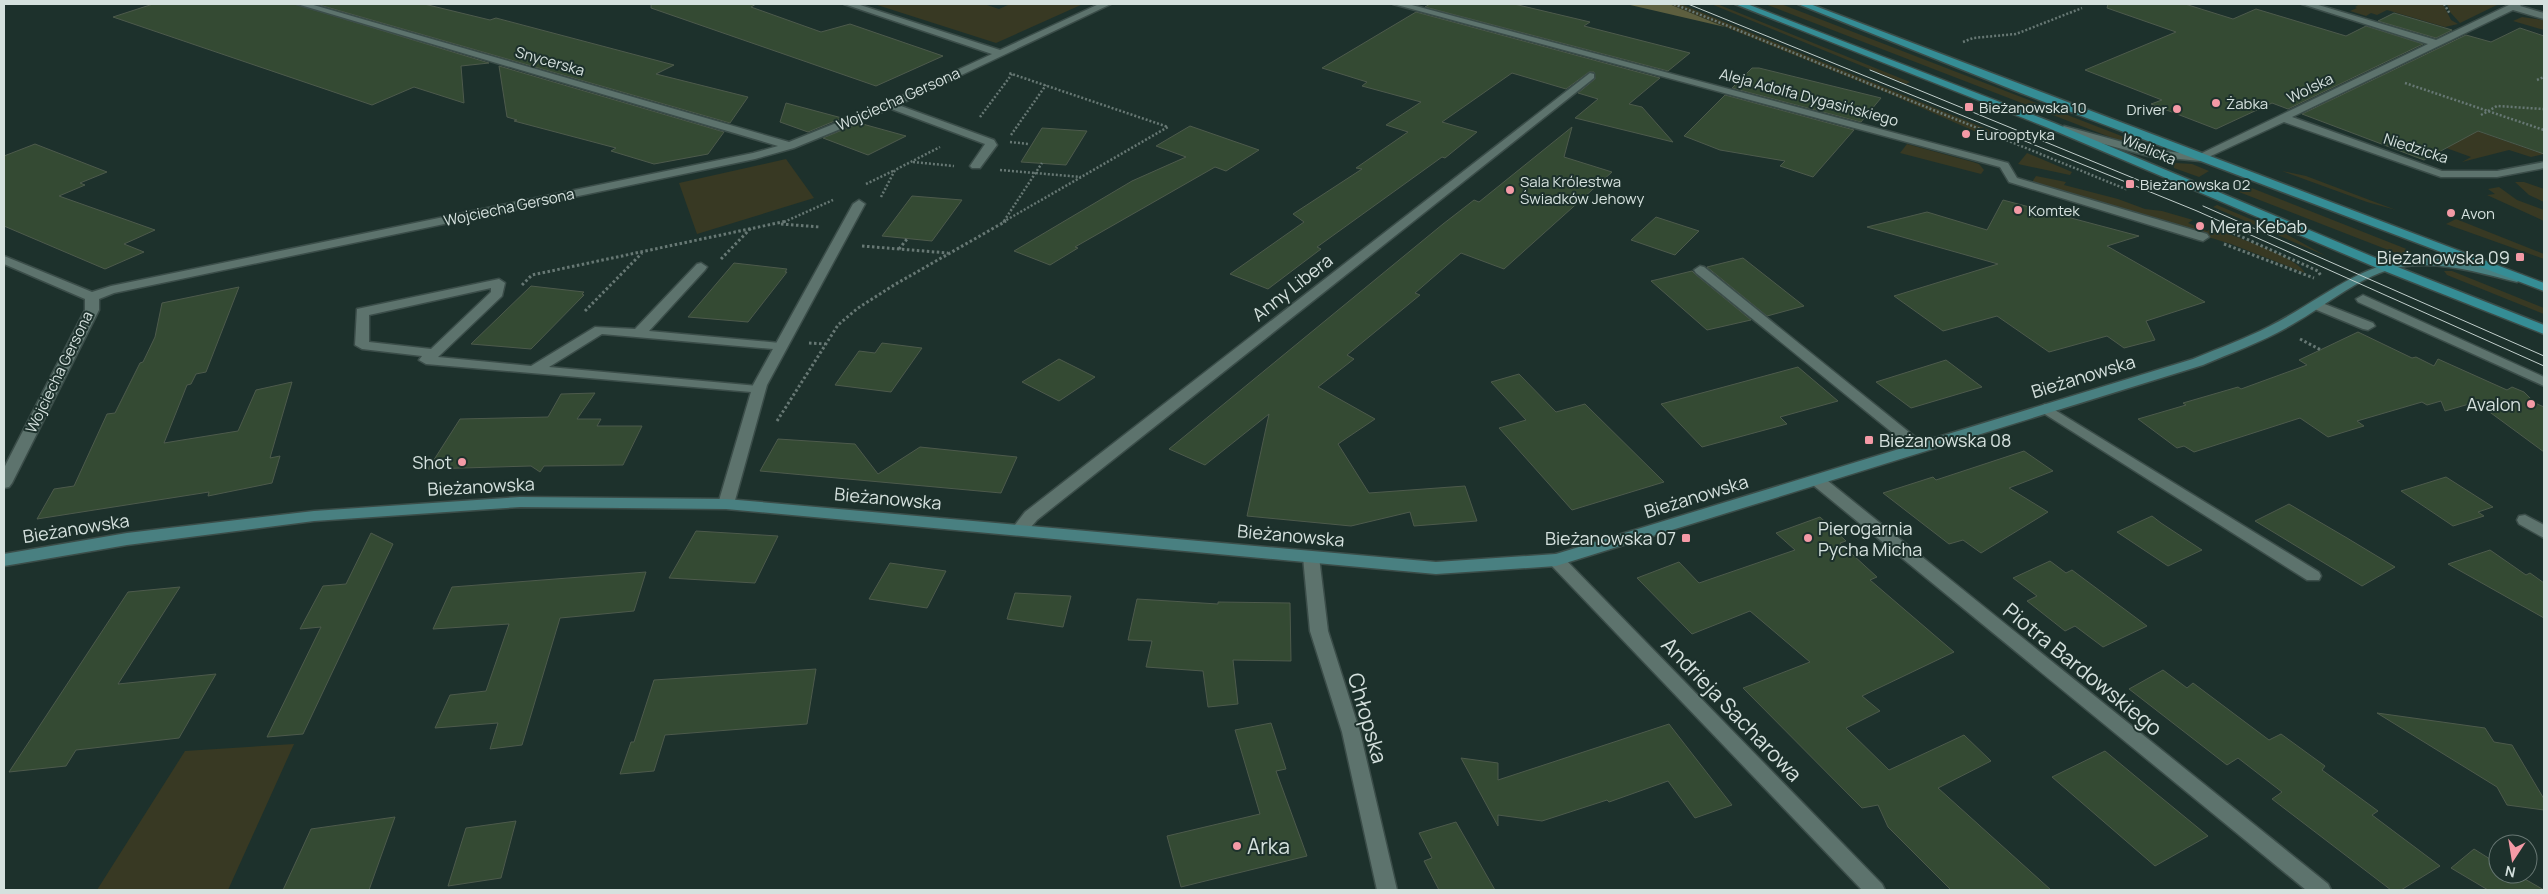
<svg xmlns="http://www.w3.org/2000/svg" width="2548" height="894" font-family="Manrope,sans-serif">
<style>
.green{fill:#383923}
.forest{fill:#5d5f3f}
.building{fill:#344a33;stroke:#4d5a4c}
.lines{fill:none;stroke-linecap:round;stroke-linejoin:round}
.lane-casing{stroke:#3b4d49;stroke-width:3}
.street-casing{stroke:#3b4d49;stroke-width:3}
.secondary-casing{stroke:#3b4d49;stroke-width:3}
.primary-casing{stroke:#3b4d49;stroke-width:3}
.path-far1{stroke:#677874;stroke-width:2.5;stroke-dasharray:2 2;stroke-linecap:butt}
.path{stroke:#677874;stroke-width:3;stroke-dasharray:2.5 2.5;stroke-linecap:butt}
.lane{fill:#5d736d;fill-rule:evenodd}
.street{fill:#5d736d;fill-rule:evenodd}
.secondary{fill:#498081;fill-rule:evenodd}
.primary{fill:#358d95;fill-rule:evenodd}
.tram{stroke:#c2cfcc;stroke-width:1}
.poi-dot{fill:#f49aa6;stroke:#1d312c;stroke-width:2}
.labels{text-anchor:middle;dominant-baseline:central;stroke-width:4;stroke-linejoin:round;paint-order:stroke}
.far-street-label{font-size:15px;fill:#d5e1de;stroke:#1d312c}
.far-poi-label{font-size:15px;fill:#d5e1de;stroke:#1d312c;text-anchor:start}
.poi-label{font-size:18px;fill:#d5e1de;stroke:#1d312c;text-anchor:end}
.street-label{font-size:18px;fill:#d5e1de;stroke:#1d312c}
.near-street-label{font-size:21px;fill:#d5e1de;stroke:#1d312c}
.near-poi-label{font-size:21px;fill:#d5e1de;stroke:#1d312c;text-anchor:start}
</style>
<rect width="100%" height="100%" fill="#1d312c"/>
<!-- green -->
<g class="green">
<path d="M 874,4 L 984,4 L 999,9 L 1010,4 L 1083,4 L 996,43 Z"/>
<path d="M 1669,4 L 1681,4 L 1999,134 L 1990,138 L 1890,94 Z"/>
<path d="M 1711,4 L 1717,4 L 1910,82 L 1906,84 Z"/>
<path d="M 1765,4 L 1781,4 L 2137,142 L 2144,147 L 2128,144 Z"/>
<path d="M 2356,4 L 2443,4 L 2451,20 L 2458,24 L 2445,27 L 2387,10 L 2377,15 L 2371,13 L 2366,16 L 2350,11 L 2357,8 L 2355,7 L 2358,5 Z"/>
<path d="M 2447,4 L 2499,4 L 2460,23 L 2450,12 Z"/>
<path d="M 2522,17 L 2544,20 L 2544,30 L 2513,21 Z"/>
<path d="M 2380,97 L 2537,152 L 2544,148 L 2544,154 L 2531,157 L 2509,150 L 2462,162 L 2471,157 L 2383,125 Z"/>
<path d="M 1907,144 L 1973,162 L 1979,164 L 1984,170 L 1981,174 L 1900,153 Z"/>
<path d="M 2027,153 L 2072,172 L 2070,175 L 2018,164 Z"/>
<path d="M 786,159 L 814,198 L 697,234 L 679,183 Z"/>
<path d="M 2176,163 L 2192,164 L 2209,171 L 2199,177 L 2174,168 L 2173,165 Z"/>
<path d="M 2282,171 L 2306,176 L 2396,210 L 2367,202 Z"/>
<path d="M 2036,176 L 2066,182 L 2064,185 L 2118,199 L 2145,209 L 2162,211 L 2193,220 L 2188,223 L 2207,231 L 2213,228 C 2232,236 2298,257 2305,273 L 2231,244 L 2041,186 L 2032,182 Z"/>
<path d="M 2515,182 L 2524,182 L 2544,189 L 2544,202 L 2529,195 Z"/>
<path d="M 2249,187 L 2409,250 L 2412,253 L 2411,255 L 2396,253 L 2239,192 Z"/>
<path d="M 2499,187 L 2517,200 L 2544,210 L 2544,221 L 2487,195 L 2495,194 L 2488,189 Z"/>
<path d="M 2217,205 L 2286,234 L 2326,256 L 2213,207 Z"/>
<path d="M 2456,219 L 2544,254 L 2544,259 L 2446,224 Z"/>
<path d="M 2444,271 L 2452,271 L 2544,308 L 2544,314 L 2447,275 Z"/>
<path d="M 294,744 L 228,890 L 97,890 L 185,751 Z"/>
</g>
<!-- forest -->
<path class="forest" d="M 1626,4 L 1669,4 L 1725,27 Z"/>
<!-- building -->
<g class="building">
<path d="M 153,4 L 295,4 L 489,63 L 461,66 L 464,103 L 414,87 L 372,105 L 113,17 Z"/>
<path d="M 316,4 L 424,4 L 490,20 L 496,18 L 674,65 L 656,74 L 748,97 L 730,123 Z"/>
<path d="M 651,4 L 756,4 L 751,7 L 821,32 L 850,24 L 943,56 L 876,86 L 651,8 Z"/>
<path d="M 1430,4 L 1514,4 L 1590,22 L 1584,26 L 1690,53 L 1668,71 L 1425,7 Z"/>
<path d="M 2108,4 L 2185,4 L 2233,19 L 2256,9 L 2346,36 L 2366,26 L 2423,44 L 2288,109 L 2272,103 L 2216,129 L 2151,104 L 2162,100 L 2085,70 L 2176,32 L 2107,8 Z"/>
<path d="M 1416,12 L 1660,78 L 1629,104 L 1642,107 L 1673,142 L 1575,118 L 1598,99 L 1578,93 L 1595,79 L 1594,72 L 1589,72 L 1566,89 L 1512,73 L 1442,122 L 1477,132 L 1445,158 L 1442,157 L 1317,247 L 1321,249 L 1268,289 L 1230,274 L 1304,222 L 1293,214 L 1362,169 L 1356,168 L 1408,132 L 1386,125 L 1421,102 L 1362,86 L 1367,82 L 1322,68 Z"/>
<path d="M 2394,13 L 2452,30 L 2436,38 L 2378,21 Z"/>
<path d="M 2520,28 L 2544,36 L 2544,154 L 2478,131 L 2424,160 L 2302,114 L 2466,35 L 2491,42 Z"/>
<path d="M 499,66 L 724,132 L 708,154 L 654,164 L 611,151 L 616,148 L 514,121 L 517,120 L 507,117 Z"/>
<path d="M 1752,68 L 1759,68 L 1881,98 L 1861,122 L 1732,88 Z"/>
<path d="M 1725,95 L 1854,130 L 1813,177 L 1780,166 L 1785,161 L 1720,150 L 1684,136 Z"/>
<path d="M 786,103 L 842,118 L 808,132 L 780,122 Z"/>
<path d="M 859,123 L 906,136 L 868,155 L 823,138 Z"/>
<path d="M 1190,126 L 1259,150 L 1226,171 L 1215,167 L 1075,247 L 1078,248 L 1050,265 L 1014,251 L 1132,181 L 1186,157 L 1156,146 Z"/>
<path d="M 1572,127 L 1564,157 L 1612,172 L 1504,269 L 1461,253 L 1415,293 L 1420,295 L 1347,355 L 1354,359 L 1318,387 L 1375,419 L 1338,444 L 1369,493 L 1465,486 L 1477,521 L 1414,526 L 1410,512 L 1351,526 L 1247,516 L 1269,414 L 1205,465 L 1169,449 L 1443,224 L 1474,200 L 1479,202 Z"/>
<path d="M 1042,128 L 1087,131 L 1066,165 L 1021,162 Z"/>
<path d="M 35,144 L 107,172 L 80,183 L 85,185 L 59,196 L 155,230 L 124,244 L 144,252 L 105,269 L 4,226 L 4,156 Z"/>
<path d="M 912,196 L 962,200 L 932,241 L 882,236 Z"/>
<path d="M 2003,200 L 2139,236 L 2107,246 L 2205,302 L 2146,321 L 2155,340 L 2124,348 L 2107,336 L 2049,352 L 1997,316 L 1943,331 L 1894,296 L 1998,264 L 1867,227 L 1927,212 L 1987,230 Z"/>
<path d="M 1656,217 L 1699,231 L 1675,255 L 1631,240 Z"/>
<path d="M 1743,258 L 1804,306 L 1767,316 L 1707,267 Z"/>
<path d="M 734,263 L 787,269 L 785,272 L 787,272 L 748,322 L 688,317 Z"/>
<path d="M 1692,271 L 1695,274 L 1751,320 L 1707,330 L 1651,281 Z"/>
<path d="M 531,286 L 584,292 L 582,294 L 584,295 L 531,349 L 471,344 Z"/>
<path d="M 239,287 L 206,372 L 196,374 L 191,384 L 187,385 L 164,443 L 238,431 L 256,390 L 292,382 L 270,458 L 280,456 L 272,483 L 208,496 L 209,492 L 37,519 L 54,489 L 74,486 L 107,414 L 115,413 L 140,363 L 143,362 L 155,337 L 162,303 Z"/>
<path d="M 2358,332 L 2412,358 L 2416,357 L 2434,366 L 2438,359 L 2507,390 L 2512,387 L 2524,392 L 2535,403 L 2544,407 L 2544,452 L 2476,402 L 2445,411 L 2441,401 L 2427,405 L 2422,402 L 2357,421 L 2364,426 L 2328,437 L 2300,418 L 2194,452 L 2184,446 L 2177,448 L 2138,419 L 2186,405 L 2183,403 L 2238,387 L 2241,389 L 2307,365 L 2299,360 Z"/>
<path d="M 882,343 L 922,348 L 891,392 L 835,385 L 859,351 L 875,353 Z"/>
<path d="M 1059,359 L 1095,377 L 1059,401 L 1022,382 Z"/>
<path d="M 1946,360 L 1982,387 L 1911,408 L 1876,382 Z"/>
<path d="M 1798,367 L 1838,401 L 1780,417 L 1787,424 L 1702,447 L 1661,404 Z"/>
<path d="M 1519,374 L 1556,412 L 1585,404 L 1664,482 L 1572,510 L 1499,428 L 1526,420 L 1491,382 Z"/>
<path d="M 595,393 L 577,419 L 601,419 L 597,426 L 642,426 L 623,465 L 544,466 L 540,472 L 531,466 L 428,469 L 460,419 L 548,417 L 561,394 Z"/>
<path d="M 778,439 L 855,444 L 878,474 L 920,447 L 1017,457 L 1001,493 L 760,471 Z"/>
<path d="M 2024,451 L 2053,471 L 2009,488 L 2048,512 L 1981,553 L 1963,540 L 1949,544 L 1883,493 L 1933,477 L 1936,480 Z"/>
<path d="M 2446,477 L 2493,507 L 2478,512 L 2484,516 L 2453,526 L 2401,491 Z"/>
<path d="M 2289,504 L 2347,538 L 2395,567 L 2362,586 L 2255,521 Z"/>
<path d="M 2152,516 L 2161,523 L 2202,550 L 2168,566 L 2117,532 Z"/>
<path d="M 1820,517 L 1846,541 L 1840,543 L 1877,577 L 1870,580 L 1954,652 L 1862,696 L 1880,711 L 1846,728 L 1889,770 L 1964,735 L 1991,761 L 1938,788 L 2051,890 L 1951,890 L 1888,827 L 1878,805 L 1862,808 L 1743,688 L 1810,662 L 1750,611 L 1692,634 L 1637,578 L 1679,562 L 1699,583 L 1795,550 L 1776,533 Z"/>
<path d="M 696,531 L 778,536 L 755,583 L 669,578 Z"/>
<path d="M 371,533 L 393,544 L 303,734 L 267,737 L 321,627 L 300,629 L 323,586 L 346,584 Z"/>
<path d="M 2490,550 L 2526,575 L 2530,573 L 2544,583 L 2544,618 L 2448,564 Z"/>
<path d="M 2050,561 L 2066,573 L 2072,570 L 2147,626 L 2103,647 L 2075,626 L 2065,631 L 2027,601 L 2037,596 L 2013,578 Z"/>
<path d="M 890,563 L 946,571 L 927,608 L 869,599 Z"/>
<path d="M 646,572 L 634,611 L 560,618 L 522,745 L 490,749 L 498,723 L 435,728 L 450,695 L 486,691 L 509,624 L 433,629 L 452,587 Z"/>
<path d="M 180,587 L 118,684 L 216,674 L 179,738 L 76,750 L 66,766 L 9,772 L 128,592 Z"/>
<path d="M 1015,593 L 1071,596 L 1063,627 L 1007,619 Z"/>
<path d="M 1137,599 L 1218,604 L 1218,602 L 1290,603 L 1291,661 L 1233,660 L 1238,704 L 1208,707 L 1203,671 L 1146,667 L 1152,641 L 1128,640 Z"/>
<path d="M 816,669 L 807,724 L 665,735 L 654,771 L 620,774 L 631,742 L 634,742 L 654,680 Z"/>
<path d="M 2163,670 L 2187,688 L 2193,683 L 2269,740 L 2281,734 L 2325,766 L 2322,770 L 2378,811 L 2372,815 L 2440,866 L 2401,890 L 2391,890 L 2272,799 L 2282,792 L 2238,758 L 2227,765 L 2129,689 Z"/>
<path d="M 2377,713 L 2485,728 L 2494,742 L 2512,745 L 2544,799 L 2544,810 L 2507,805 L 2497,787 Z"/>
<path d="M 1271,723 L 1286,769 L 1276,771 L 1307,856 L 1181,887 L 1167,836 L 1260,814 L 1235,730 Z"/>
<path d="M 1669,724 L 1732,805 L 1695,818 L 1668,781 L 1609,802 L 1607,800 L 1542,821 L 1498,815 L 1498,826 L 1461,758 L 1498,763 L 1498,780 Z"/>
<path d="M 2105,751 L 2152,790 L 2208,836 L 2155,866 L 2052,777 Z"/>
<path d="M 395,817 L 369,890 L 283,890 L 311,829 Z"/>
<path d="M 516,821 L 501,878 L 448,886 L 466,828 Z"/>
<path d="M 1456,822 L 1495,890 L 1439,890 L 1424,861 L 1432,858 L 1419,833 Z"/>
<path d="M 2474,849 L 2498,864 L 2498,874 L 2516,874 L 2544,890 L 2488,890 L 2451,868 Z"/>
</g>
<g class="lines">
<!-- lane casing -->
<g class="lane-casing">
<g id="lane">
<path d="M 890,102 L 994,140 L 997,145 L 980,168 L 972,168 L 970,166 L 985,144 L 886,107 L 885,105 Z"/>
<path d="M 701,263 L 707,267 L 705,270 L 649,331 L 780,343 L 787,347 L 785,350 L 602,334 L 549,367 L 758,386 L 763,387 L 765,390 L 763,393 L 426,364 L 419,360 L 422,356 L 362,349 L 355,345 L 357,309 L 499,279 L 505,283 L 502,296 L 438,357 L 531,366 L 595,327 L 635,329 L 697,264 ZM 491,288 L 491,292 L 431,349 L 369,342 L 369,315 Z"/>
<path d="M 2317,301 L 2373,323 L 2375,326 L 2368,330 L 2363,329 L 2312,308 L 2310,305 Z"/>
<path d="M 2045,404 L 2319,572 L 2321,576 L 2319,580 L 2307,580 L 2040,411 L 2038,408 Z"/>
</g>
</g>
<!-- street casing -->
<g class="street-casing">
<g id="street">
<path d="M 297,4 L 310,4 L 789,142 L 886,103 L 992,54 L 844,4 L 857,4 L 1000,50 L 1099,4 L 1111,4 L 894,107 L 794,148 L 755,159 L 114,293 L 99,299 L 99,310 L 12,483 L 9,487 L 4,488 L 4,468 L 85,310 L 85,299 L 4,264 L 4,256 L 92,292 L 111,286 L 753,153 L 778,146 Z"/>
<path d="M 1393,4 L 1408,4 L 2008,163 L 2017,178 L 2207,234 L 2209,237 L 2203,241 L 2199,240 L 2009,182 L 2000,167 Z"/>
<path d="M 2302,4 L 2315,4 L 2436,40 L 2511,4 L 2522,4 L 2520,6 L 2544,13 L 2544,19 L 2513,10 L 2292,117 L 2442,171 L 2497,171 L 2544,162 L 2544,168 L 2497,177 L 2441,177 L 2284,122 L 2200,161 L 2148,156 L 2093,141 L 2059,129 L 2064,126 L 2148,149 L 2198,155 L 2428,44 Z"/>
<path d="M 1590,73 L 1594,74 L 1594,78 L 1037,520 L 1025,534 L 1013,534 L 1011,530 L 1025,512 Z"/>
<path d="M 859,200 L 865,204 L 767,385 L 734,504 L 732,508 L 720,508 L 718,504 L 753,385 L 853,204 Z"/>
<path d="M 1700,266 L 1704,267 L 1925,445 L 1928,448 L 1925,451 L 1915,451 L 1696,273 L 1694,270 Z"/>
<path d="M 2363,295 L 2544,377 L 2544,386 L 2358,302 L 2356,299 Z"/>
<path d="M 1818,476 L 1823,477 L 2328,884 L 2331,890 L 2306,890 L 1813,485 L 1810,481 L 1813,477 Z"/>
<path d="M 2525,515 L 2544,525 L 2544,538 L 2519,524 L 2517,520 L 2519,516 Z"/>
<path d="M 1311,551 L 1317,553 L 1319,557 L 1328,631 L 1360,732 L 1397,890 L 1377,890 L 1342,732 L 1310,631 L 1303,557 L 1305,553 Z"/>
<path d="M 1556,554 L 1562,556 L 1882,884 L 1885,890 L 1862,890 L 1550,564 L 1548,560 L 1550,556 Z"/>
</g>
</g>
<!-- secondary casing -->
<g class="secondary-casing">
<path id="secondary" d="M 2429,258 L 2458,261 L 2522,275 L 2523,278 L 2517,282 C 2480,273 2439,260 2400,267 C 2362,274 2327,305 2293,324 C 2265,341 2233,352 2203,365 L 1556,566 L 1436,574 L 726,509 L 520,507 L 314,521 L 127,545 L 4,566 L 4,554 L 127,533 L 314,511 L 520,497 L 726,499 L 1436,562 L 1556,554 L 2193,359 C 2219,348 2245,339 2270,326 C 2325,298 2364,258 2429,258 Z"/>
</g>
<!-- primary casing -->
<g class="primary-casing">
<g id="primary">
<path d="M 1735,4 L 1747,4 L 2054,123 L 2390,264 L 2544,325 L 2544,334 L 2382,270 L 2046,127 Z"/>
<path d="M 1798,4 L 1810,4 L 2544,283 L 2544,291 L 2021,93 Z"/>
</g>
</g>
<!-- path-far1 -->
<g class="path-far1">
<path d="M 1674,4 L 1987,132"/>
<path d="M 2444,4 L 2450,14"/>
<path d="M 1963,42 L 1973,38 L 2016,34 L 2082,8"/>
<path d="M 2537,80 L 2544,77"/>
<path d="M 2405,83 L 2544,130"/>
<path d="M 2481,115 L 2497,106 L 2544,109"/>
<path d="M 980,117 L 1012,74"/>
<path d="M 1011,135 L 1046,85"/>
<path d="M 1999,137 L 2128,190"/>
<path d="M 1010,142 L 1029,144"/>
<path d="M 913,162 L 954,166"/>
<path d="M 1000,170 L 1081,177"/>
<path d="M 866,184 L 895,170"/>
<path d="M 881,197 L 895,170 L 940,147"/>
<path d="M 1004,221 L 1042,163"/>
<path d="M 784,222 L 833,200"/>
<path d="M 1003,222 L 1168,127 L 1009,73"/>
</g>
<!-- path -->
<g class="path">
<path d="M 781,224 L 820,227"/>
<path d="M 2224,229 L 2318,271 L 2321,276"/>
<path d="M 2224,244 L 2314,278"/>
<path d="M 862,246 L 948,253"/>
<path d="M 899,249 L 907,239"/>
<path d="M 721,259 L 752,227"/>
<path d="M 522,285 L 532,275 L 787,221"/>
<path d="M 585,311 L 642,253"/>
<path d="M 2300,339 L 2321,350"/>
<path d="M 809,343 L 825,344"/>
<path d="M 777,421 L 838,325 L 858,308 L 894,285 L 1006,221"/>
</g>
<!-- lane -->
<use href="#lane" class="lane"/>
<!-- street -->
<use href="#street" class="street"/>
<!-- secondary -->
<use href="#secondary" class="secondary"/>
<!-- primary -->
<use href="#primary" class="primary"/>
<!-- tram -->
<g class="tram">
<path d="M 1688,4 L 2197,211 L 2544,366"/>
<path d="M 1870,70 L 2143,182"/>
<path d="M 2203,206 L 2544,356"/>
</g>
</g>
<!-- markers -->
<g class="poi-dot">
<circle cx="2216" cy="103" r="5"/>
<rect x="1964" y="102" width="10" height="10" rx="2.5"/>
<circle cx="2177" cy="109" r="5"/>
<circle cx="1966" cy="134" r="5"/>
<rect x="2125" y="179" width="10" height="10" rx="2.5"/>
<circle cx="1510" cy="190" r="5"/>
<circle cx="2018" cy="210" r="5"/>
<circle cx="2451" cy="213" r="5"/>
<circle cx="2200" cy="226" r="5"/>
<rect x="2515" y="252" width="10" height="10" rx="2.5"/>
<circle cx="2531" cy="404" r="5"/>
<rect x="1864" y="435" width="10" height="10" rx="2.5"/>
<circle cx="462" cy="462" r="5"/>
<rect x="1681" y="533" width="10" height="10" rx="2.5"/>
<circle cx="1808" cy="538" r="5"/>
<circle cx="1237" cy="846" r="5"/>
</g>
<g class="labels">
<!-- far-street labels -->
<g class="far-street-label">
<text transform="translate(550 61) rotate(16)">Snycerska</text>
<text transform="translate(2310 88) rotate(-26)">Wolska</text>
<text transform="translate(1809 97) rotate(15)">Aleja Adolfa Dygasińskiego</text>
<text transform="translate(898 99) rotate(-24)">Wojciecha Gersona</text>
<text transform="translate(2416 148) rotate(18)">Niedzicka</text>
<text transform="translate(2149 149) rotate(23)">Wielicka</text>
<text transform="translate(509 207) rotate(-12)">Wojciecha Gersona</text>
<text transform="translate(59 372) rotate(-64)">Wojciecha Gersona</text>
</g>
<!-- far-poi labels -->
<g class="far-poi-label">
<text x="2226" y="103">Żabka</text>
<text x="1979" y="107">Bieżanowska 10</text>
<text x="2167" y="109" text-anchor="end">Driver</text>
<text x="1976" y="134">Eurooptyka</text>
<text x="1520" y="181">Sala Królestwa<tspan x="1520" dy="17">Świadków Jehowy</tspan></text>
<text x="2140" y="184">Bieżanowska 02</text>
<text x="2028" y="210">Komtek</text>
<text x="2461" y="213">Avon</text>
</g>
<!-- poi labels -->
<g class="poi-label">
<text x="2210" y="226" text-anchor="start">Mera Kebab</text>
<text x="2510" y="257">Bieżanowska 09</text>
<text x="2521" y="404">Avalon</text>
<text x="1879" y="440" text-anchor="start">Bieżanowska 08</text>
<text x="452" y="462">Shot</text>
<text x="1818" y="528" text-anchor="start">Pierogarnia<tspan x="1818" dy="21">Pycha Micha</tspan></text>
<text x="1676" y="538">Bieżanowska 07</text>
</g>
<!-- street labels -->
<g class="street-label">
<text transform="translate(1292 287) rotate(-38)">Anny Libera</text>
<text transform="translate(2083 376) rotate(-17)">Bieżanowska</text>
<text transform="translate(481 486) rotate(-3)">Bieżanowska</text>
<text transform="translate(1696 496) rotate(-17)">Bieżanowska</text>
<text transform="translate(888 498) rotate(5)">Bieżanowska</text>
<text transform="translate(76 528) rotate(-9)">Bieżanowska</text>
<text transform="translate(1291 535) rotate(5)">Bieżanowska</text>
</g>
<!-- near-street labels -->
<g class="near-street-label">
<text transform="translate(2083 669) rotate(39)">Piotra Bardowskiego</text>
<text transform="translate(1732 709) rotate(46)">Andrieja Sacharowa</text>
<text transform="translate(1368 718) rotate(74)">Chłopska</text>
</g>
<!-- near-poi labels -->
<g class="near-poi-label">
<text x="1247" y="846">Arka</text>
</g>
</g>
<!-- border -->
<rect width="2548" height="894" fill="none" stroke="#d5e1de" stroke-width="10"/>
<!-- north arrow -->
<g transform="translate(2513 859) rotate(192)"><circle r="24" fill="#1d312c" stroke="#677773"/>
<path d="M0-4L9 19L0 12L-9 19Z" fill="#f49aa6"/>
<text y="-8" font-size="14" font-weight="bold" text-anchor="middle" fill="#d5e1de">N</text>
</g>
</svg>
